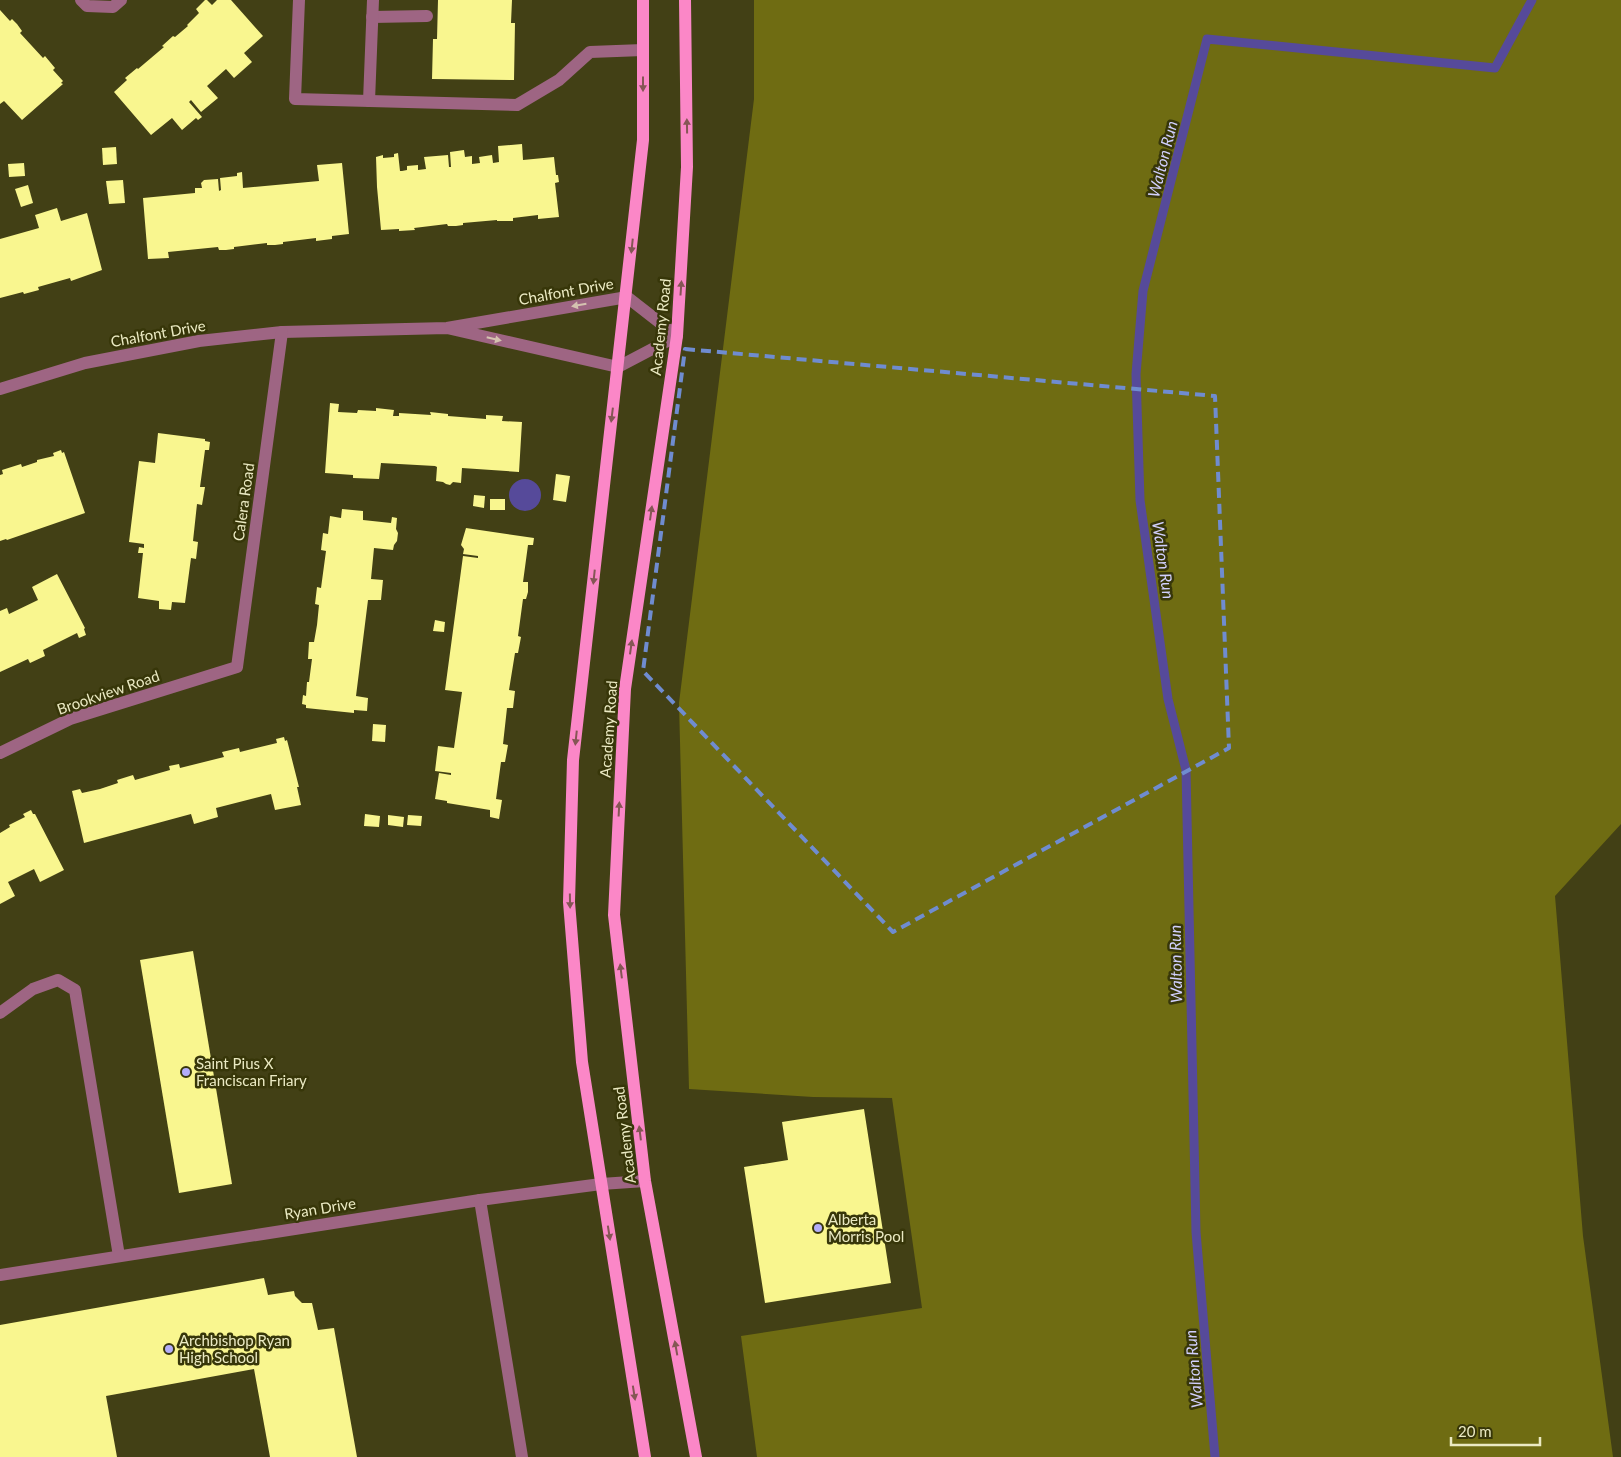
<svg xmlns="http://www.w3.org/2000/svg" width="1621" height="1457" font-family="Lato,sans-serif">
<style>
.green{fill:#6f6c12}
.water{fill:#564a9a}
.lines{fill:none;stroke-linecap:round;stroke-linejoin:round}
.stream{stroke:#564a9a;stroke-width:9}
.building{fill:#f9f68f}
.minor{stroke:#9e6583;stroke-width:12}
.major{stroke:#fb87c7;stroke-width:12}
.oneway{fill:#855655}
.oneway2{fill:#d4c2b0}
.marked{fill:none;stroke:#6f8cd0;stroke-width:4;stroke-dasharray:10 6;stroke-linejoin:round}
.poi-dot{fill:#b3adf9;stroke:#373609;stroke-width:2}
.labels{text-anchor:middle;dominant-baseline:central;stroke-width:5;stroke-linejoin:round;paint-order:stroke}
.street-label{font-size:15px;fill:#ebeac3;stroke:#373609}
.poi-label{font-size:15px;fill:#ebeac3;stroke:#373609;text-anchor:start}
.water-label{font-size:16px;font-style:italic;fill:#d2d0fd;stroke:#373609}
</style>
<rect width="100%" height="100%" fill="#424015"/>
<!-- green -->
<path class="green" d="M 754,0 L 1621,0 L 1621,824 L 1555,896 L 1583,1236 L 1613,1457 L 757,1457 L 741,1336 L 922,1308 L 892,1098 L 813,1097 L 689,1089 L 679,703 L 754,99 Z"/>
<!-- water -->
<circle class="water" cx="525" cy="495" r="16"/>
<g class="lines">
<!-- stream -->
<path class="stream" d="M 1215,1457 L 1196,1232 L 1186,770 L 1168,699 L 1140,500 L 1136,374 L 1143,291 L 1207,39 L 1495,68 L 1532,0"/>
</g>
<!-- building -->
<g class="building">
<path d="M 205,0 L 207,0 L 212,5 L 217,0 L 231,0 L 263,36 L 244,53 L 252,62 L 234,78 L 226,69 L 207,86 L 218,98 L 201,112 L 191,100 L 189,102 L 202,117 L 198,120 L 196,118 L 182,130 L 172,118 L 151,135 L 114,92 L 127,80 L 125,78 L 137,68 L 138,69 L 164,47 L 162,46 L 173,36 L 175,37 L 188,26 L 187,25 L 199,13 L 196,9 Z"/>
<path d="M 438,0 L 512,0 L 511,23 L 515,23 L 514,80 L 432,79 L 433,39 L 437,39 Z"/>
<path d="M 0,10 L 10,21 L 12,19 L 17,24 L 22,31 L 20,33 L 43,58 L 45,56 L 55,68 L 53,70 L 63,81 L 61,83 L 63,84 L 22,120 L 5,102 L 4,101 L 0,104 Z"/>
<path d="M 522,144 L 523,160 L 554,157 L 556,175 L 558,175 L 559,182 L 555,183 L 559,217 L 538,219 L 538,215 L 513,218 L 513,221 L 497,221 L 497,220 L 463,223 L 463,225 L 456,226 L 448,226 L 447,224 L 414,228 L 415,230 L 399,231 L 399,229 L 381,230 L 377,187 L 376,157 L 383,155 L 383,158 L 394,157 L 394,154 L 398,153 L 400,171 L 402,171 L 407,170 L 407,166 L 418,165 L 418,170 L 426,169 L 424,157 L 448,155 L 449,167 L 451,167 L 450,152 L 464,150 L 465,157 L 472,156 L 472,164 L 480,163 L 479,157 L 492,155 L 493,163 L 499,162 L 498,146 Z"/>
<path d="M 116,147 L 117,164 L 103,165 L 102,148 Z"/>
<path d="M 24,163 L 25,176 L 9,177 L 8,164 Z"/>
<path d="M 342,163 L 349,234 L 332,236 L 332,239 L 316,241 L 316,238 L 283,242 L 283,244 L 275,245 L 267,245 L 267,243 L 234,247 L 234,249 L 226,250 L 219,250 L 218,247 L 168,252 L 169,258 L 148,259 L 143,198 L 195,193 L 195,188 L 202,188 L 201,183 L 204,180 L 218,179 L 219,191 L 221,190 L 220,178 L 237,176 L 237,173 L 242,172 L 243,188 L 319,181 L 317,165 Z"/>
<path d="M 123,180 L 125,203 L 109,204 L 106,181 Z"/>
<path d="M 28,185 L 33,203 L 21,207 L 15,189 Z"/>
<path d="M 57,208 L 61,221 L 87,213 L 102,270 L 71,281 L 70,278 L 38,287 L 39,290 L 24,294 L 23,292 L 0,298 L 0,239 L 39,228 L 35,215 Z"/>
<path d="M 330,403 L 339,404 L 338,412 L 357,413 L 358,410 L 376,411 L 376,408 L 394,410 L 393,416 L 399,416 L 399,413 L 431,415 L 430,412 L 448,414 L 448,416 L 486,419 L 486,415 L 503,416 L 502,421 L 522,422 L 519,472 L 462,468 L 461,483 L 453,482 L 450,485 L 446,484 L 443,482 L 436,481 L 437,467 L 435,466 L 381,463 L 379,479 L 353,478 L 353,475 L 325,473 Z"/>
<path d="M 158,433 L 205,439 L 205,441 L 210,442 L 209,450 L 205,450 L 200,487 L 205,487 L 202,505 L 197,504 L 193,541 L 198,542 L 196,559 L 191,558 L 185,603 L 172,602 L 171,610 L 159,609 L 159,601 L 138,598 L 143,553 L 138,553 L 139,547 L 144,548 L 144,544 L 129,542 L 139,461 L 155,463 Z"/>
<path d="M 61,450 L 62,453 L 64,452 L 85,513 L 7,540 L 6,539 L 0,541 L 0,475 L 3,474 L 2,470 L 21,464 L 22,467 L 37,462 L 37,460 L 54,456 L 53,453 Z"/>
<path d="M 556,474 L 570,476 L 566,502 L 553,500 Z"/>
<path d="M 474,495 L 485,496 L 484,508 L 473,506 Z"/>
<rect x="490" y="499" width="15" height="11"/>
<path d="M 342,509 L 363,511 L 363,520 L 391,523 L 392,517 L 397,518 L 396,529 L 398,533 L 397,541 L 394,545 L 393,550 L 374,548 L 371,579 L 383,580 L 381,600 L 368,600 L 356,696 L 368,698 L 367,711 L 354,710 L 354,713 L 306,708 L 306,705 L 302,704 L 303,695 L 306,696 L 307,682 L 309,682 L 312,659 L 308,659 L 309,642 L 314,642 L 317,625 L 319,605 L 315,604 L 317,587 L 321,588 L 326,551 L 321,550 L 323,533 L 328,534 L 330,516 L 341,518 Z"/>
<path d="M 466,528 L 534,538 L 533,545 L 528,545 L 523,582 L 528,582 L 528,592 L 526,599 L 523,599 L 518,636 L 521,637 L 518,653 L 515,653 L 509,690 L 515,691 L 513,708 L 507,708 L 503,744 L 508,745 L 505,762 L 501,762 L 496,799 L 502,800 L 499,819 L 490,817 L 490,810 L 447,803 L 447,801 L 435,799 L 439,773 L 451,775 L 451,773 L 435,771 L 438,746 L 454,748 L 462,692 L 445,690 L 463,556 L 478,558 L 478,556 L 463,554 L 464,549 L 461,545 Z"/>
<path d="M 57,574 L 85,628 L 84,629 L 86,635 L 79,638 L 77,633 L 43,650 L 45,656 L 30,663 L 28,659 L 0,672 L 0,611 L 7,608 L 9,614 L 38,600 L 32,587 Z"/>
<path d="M 435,620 L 445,622 L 444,632 L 433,631 Z"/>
<path d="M 373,724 L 386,725 L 385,742 L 372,741 Z"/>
<path d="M 284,737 L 285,741 L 287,740 L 299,787 L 297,787 L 301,805 L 275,810 L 271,794 L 216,808 L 218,817 L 194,824 L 191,814 L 84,843 L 72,791 L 80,789 L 82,793 L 100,789 L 118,783 L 117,780 L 133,775 L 135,780 L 170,770 L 169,766 L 179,764 L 180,768 L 224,757 L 222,752 L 239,748 L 240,752 L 277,743 L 276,739 Z"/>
<path d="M 31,810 L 33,814 L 35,814 L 64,870 L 40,882 L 34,869 L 8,882 L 15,896 L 0,904 L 0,833 L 10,827 L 9,825 L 25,817 L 23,814 Z"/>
<path d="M 365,814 L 380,816 L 379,827 L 364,826 Z"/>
<path d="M 388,815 L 404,817 L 403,827 L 388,825 Z"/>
<path d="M 408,815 L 422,816 L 421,826 L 407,825 Z"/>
<path d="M 193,951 L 232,1184 L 179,1193 L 140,960 Z"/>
<path d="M 864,1109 L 891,1283 L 765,1303 L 744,1167 L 788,1160 L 782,1122 Z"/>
<path d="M 264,1278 L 268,1295 L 294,1291 L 295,1296 L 302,1303 L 312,1303 L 318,1330 L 334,1328 L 357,1457 L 270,1457 L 254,1369 L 106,1396 L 117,1457 L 0,1457 L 0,1325 Z"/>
</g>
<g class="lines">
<!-- minor -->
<g class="minor">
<path d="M 81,0 L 87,6 L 113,7 L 121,0"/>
<path d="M 299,0 L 295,99 L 517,105 L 559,80 L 590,52 L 643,50"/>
<path d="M 372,17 L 427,16"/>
<path d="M 369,101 L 373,0"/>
<path d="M 0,389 L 85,363 L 199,341 L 282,332 L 447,328 L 627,297 L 677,336 L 618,367 L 447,328"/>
<path d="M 0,753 L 70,719 L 237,667 L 282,332"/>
<path d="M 0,1013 L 33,989 L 58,980 L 75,990 L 119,1256"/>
<path d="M 480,1200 L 522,1457"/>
<path d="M 0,1275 L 480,1200 L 601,1184 L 645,1181"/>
</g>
<!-- major -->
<g class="major">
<path d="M 643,0 L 643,140 L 573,760 L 569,902 L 582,1062 L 645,1457"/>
<path d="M 685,0 L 687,167 L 677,336 L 625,689 L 614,915 L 645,1181 L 696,1457"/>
</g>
</g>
<!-- one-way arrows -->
<defs><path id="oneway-solid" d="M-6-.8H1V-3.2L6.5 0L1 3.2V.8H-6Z" transform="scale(1.25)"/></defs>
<g class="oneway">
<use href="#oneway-solid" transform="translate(643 84) rotate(90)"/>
<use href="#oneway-solid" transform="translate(687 126) rotate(-91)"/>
<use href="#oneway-solid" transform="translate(632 246) rotate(96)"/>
<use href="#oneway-solid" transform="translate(681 288) rotate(-86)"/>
<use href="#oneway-solid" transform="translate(612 415) rotate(97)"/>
<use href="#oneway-solid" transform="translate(651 513) rotate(-82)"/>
<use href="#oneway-solid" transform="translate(594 577) rotate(96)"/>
<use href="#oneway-solid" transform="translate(631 647) rotate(-82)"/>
<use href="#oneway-solid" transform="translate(576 738) rotate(96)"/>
<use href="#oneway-solid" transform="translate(619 809) rotate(-87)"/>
<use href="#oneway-solid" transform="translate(570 901) rotate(89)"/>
<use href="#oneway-solid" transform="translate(621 971) rotate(-97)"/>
<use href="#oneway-solid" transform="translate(640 1133) rotate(-97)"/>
<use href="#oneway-solid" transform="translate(609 1233) rotate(81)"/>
<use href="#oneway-solid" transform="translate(676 1348) rotate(-100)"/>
<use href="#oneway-solid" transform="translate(634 1393) rotate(81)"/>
</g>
<g class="oneway2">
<use href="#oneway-solid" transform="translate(579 305) rotate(170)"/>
<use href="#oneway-solid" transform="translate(494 339) rotate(13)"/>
</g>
<!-- marked area -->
<path class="marked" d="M 685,349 L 1215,396 L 1229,748 L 893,932 L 643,671 Z"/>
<!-- markers -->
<g class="poi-dot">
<circle cx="186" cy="1072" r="5"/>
<circle cx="818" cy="1228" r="5"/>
<circle cx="169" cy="1349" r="5"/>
</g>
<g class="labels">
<!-- street labels -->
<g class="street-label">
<text transform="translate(566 291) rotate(-10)">Chalfont Drive</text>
<text transform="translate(660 327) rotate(-84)">Academy Road</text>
<text transform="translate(158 333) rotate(-10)">Chalfont Drive</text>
<text transform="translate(243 502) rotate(-82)">Calera Road</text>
<text transform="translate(108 692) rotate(-19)">Brookview Road</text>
<text transform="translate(608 729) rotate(-86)">Academy Road</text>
<text transform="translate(624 1135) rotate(-97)">Academy Road</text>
<text transform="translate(320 1208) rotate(-9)">Ryan Drive</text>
</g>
<!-- poi labels -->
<g class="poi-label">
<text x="196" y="1063">Saint Pius X<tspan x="196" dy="17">Franciscan Friary</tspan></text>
<text x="828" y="1219">Alberta<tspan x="828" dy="17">Morris Pool</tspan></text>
<text x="179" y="1340">Archbishop Ryan<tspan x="179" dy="17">High School</tspan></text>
</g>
<!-- water labels -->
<g class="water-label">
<text transform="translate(1162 159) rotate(-76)">Walton Run</text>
<text transform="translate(1164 560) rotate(82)">Walton Run</text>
<text transform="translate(1175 964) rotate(-91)">Walton Run</text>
<text transform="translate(1193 1369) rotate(-95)">Walton Run</text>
</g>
</g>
<!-- scale -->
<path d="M1451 1437v8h89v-8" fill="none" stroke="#ebeac3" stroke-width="2.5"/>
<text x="1458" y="1437" font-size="15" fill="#ebeac3" stroke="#373609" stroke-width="4" paint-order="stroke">20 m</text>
</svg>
